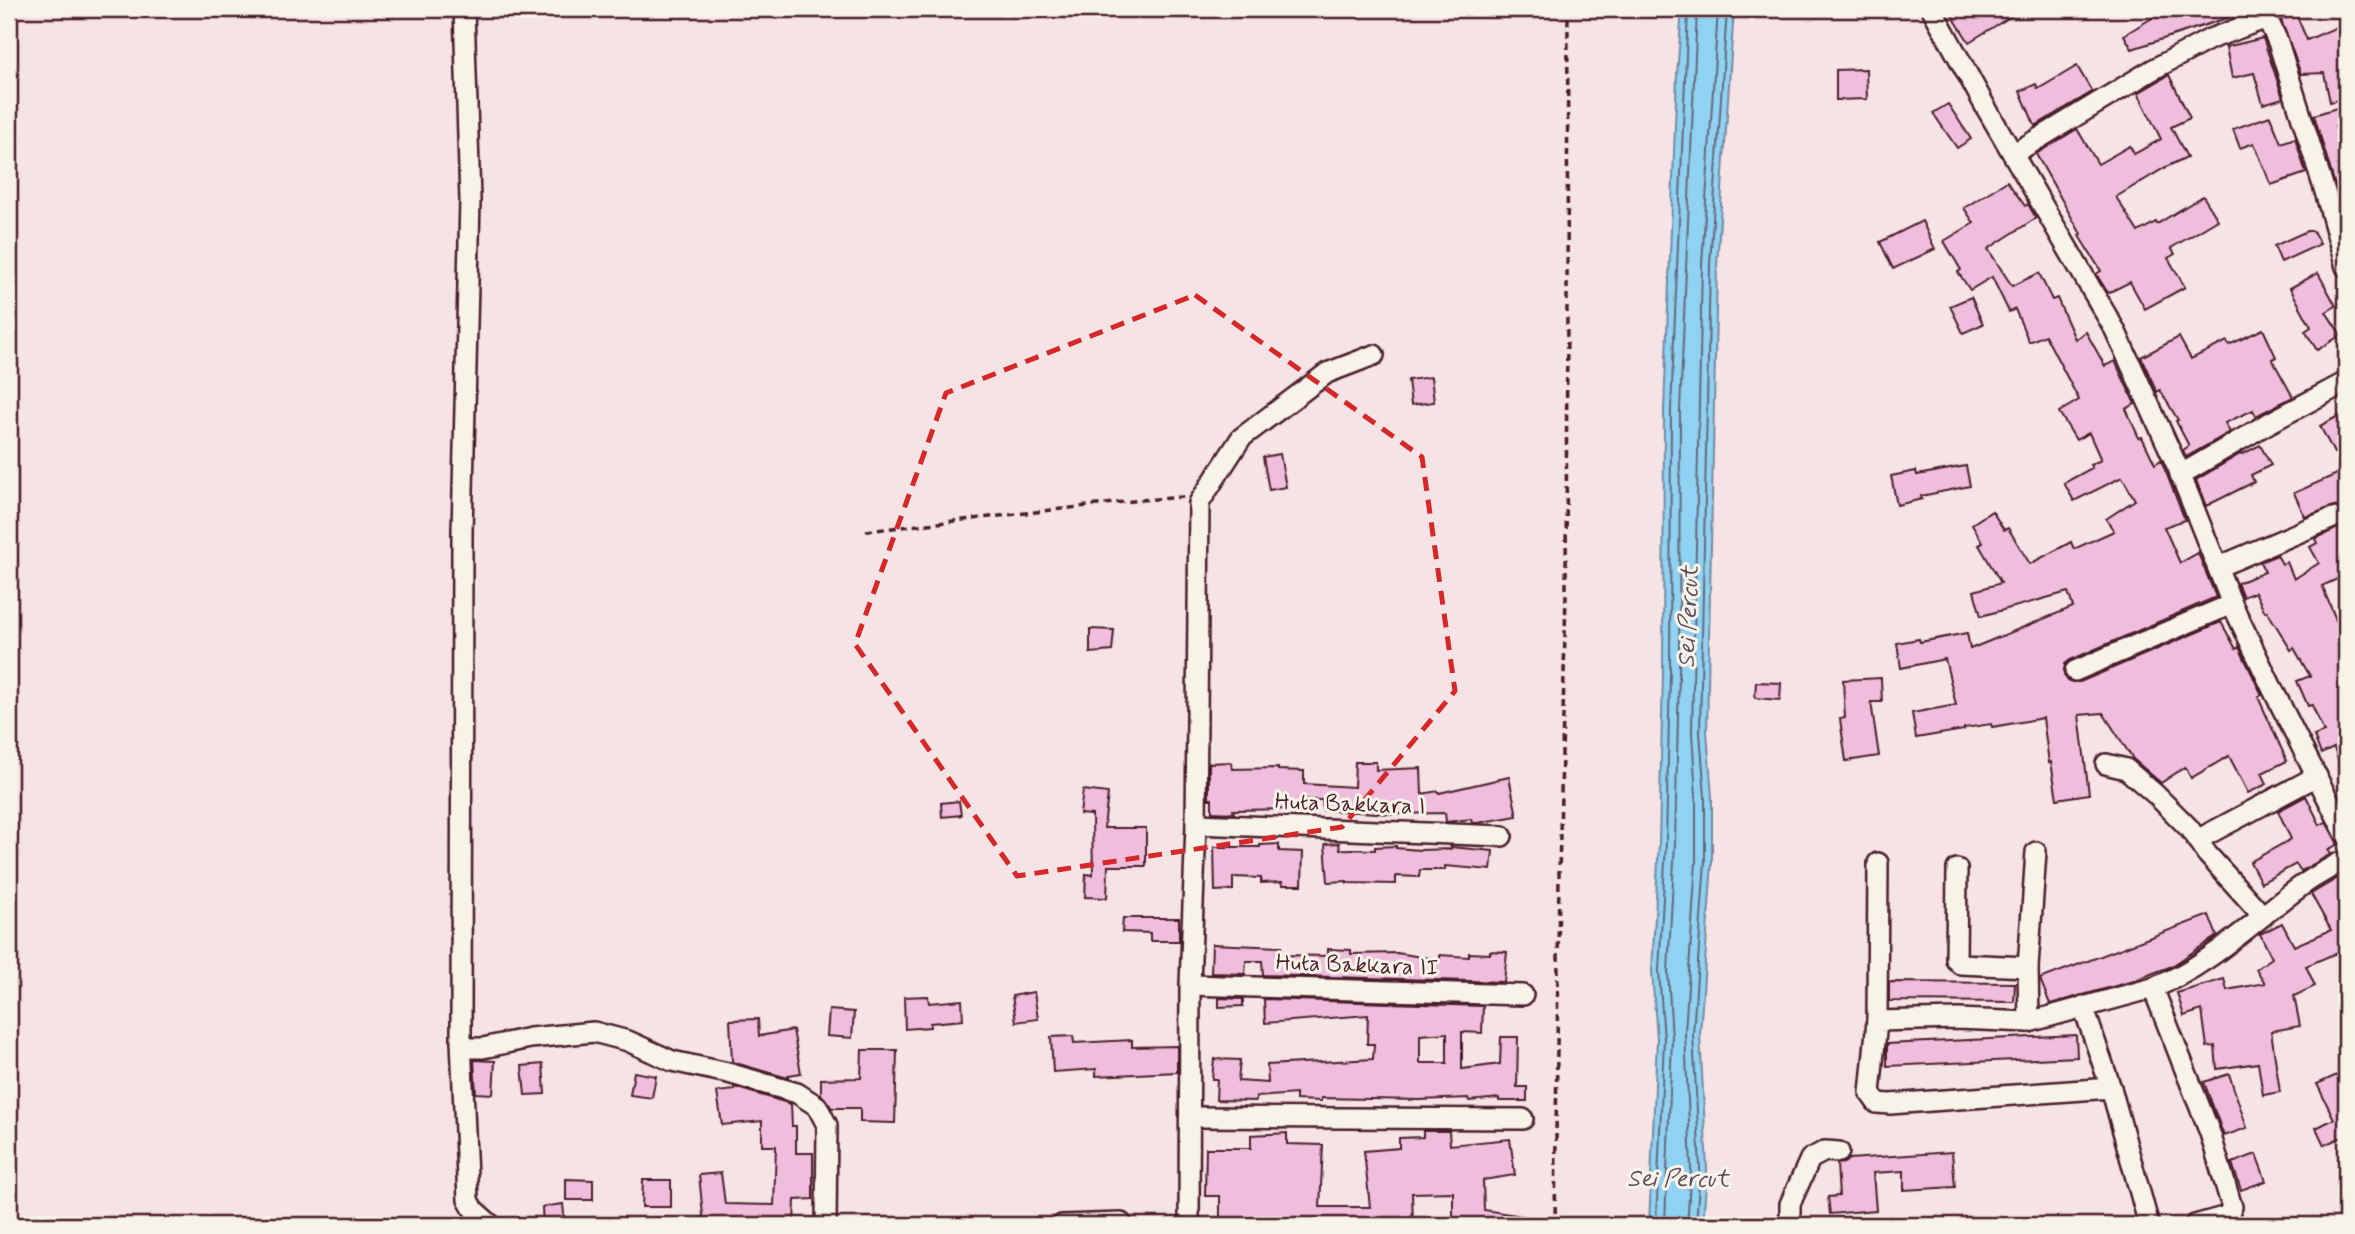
<svg xmlns="http://www.w3.org/2000/svg" width="2355" height="1234" font-family="Mynerve,sans-serif">
<style>
.water{fill:#90d2f2;stroke:#748aa2;stroke-width:2}
.lines{fill:none;stroke-linecap:round;stroke-linejoin:round}
.shore{stroke:#66677b;stroke-width:2}
.building{fill:#f0bedd;stroke:#4a1f2b;stroke-width:2;fill-rule:evenodd}
.minor-casing{stroke:#4a1f2b;stroke-width:24}
.path{stroke:#4a1f2b;stroke-width:3.5;stroke-dasharray:7 5;stroke-linecap:butt}
.minor{stroke:#f7f3e8;stroke-width:19}
.marked{fill:none;stroke:#d62828;stroke-width:5;stroke-dasharray:14 9;stroke-linejoin:round}
.labels{text-anchor:middle;dominant-baseline:central;stroke-width:6;stroke-linejoin:round;paint-order:stroke}
.street-label{font-size:23px;fill:#4a1f2b;stroke:#f7f3e8}
.water-label{font-size:24px;font-style:italic;fill:#5c4c5d;stroke:#f7f3e8}
</style>
<rect width="100%" height="100%" fill="#f5e3e5"/>
<filter id="ink" filterUnits="userSpaceOnUse"><feTurbulence type="fractalNoise" baseFrequency=".0143" numOctaves="2"/><feDisplacementMap in="SourceGraphic" scale="14" xChannelSelector="R" yChannelSelector="G"/><feConvolveMatrix kernelMatrix="1 2 1 2 8 2 1 2 1" color-interpolation-filters="sRGB"/></filter>
<g filter="url(#ink)">
<!-- water -->
<path class="water" d="M 1682,9 L 1734,9 L 1717,265 L 1707,732 L 1712,797 L 1712,862 L 1700,1034 L 1707,1169 L 1703,1225 L 1649,1225 L 1657,1039 L 1652,971 L 1659,843 L 1663,674 L 1664,410 L 1677,75 Z"/>
<g class="lines">
<!-- shore -->
<g class="shore">
<path d="M 1656,1225 L 1664,1039 L 1659,971 L 1666,843 L 1670,674 L 1671,410 L 1688,9"/>
<path d="M 1665,1225 L 1672,1039 L 1668,971 L 1675,843 L 1679,674 L 1680,411 L 1697,9"/>
<path d="M 1687,1225 L 1691,1168 L 1685,1033 L 1696,861 L 1696,797 L 1692,732 L 1702,264 L 1718,9"/>
<path d="M 1696,1225 L 1700,1169 L 1693,1034 L 1705,861 L 1705,797 L 1700,732 L 1710,264 L 1727,9"/>
</g>
</g>
<!-- building -->
<g class="building">
<path d="M 1948,9 L 2023,9 L 1969,42 Z"/>
<path d="M 2167,9 L 2244,9 L 2245,12 L 2132,49 L 2124,35 Z"/>
<path d="M 2296,14 L 2307,40 L 2337,27 L 2346,57 L 2346,98 L 2330,102 L 2324,73 L 2301,74 L 2281,20 Z"/>
<path d="M 2263,38 L 2283,98 L 2263,104 L 2254,73 L 2232,78 L 2226,47 Z"/>
<path d="M 2077,66 L 2092,92 L 2035,126 L 2020,91 L 2036,84 L 2038,89 Z"/>
<path d="M 1866,69 L 1867,99 L 1836,100 L 1836,70 Z"/>
<path d="M 2169,75 L 2190,118 L 2171,127 L 2187,157 L 2166,167 L 2116,197 L 2138,232 L 2156,222 L 2157,224 L 2203,196 L 2218,220 L 2171,248 L 2175,254 L 2168,258 L 2185,287 L 2145,309 L 2130,282 L 2108,293 L 2096,274 L 2101,271 L 2079,236 L 2081,234 L 2036,154 L 2077,129 L 2098,164 L 2130,146 L 2134,154 L 2161,139 L 2138,93 Z"/>
<path d="M 1948,104 L 1971,139 L 1957,148 L 1933,113 Z"/>
<path d="M 2340,107 L 2345,123 L 2335,126 L 2346,152 L 2346,155 L 2341,157 L 2346,176 L 2346,222 L 2314,115 Z"/>
<path d="M 2270,116 L 2281,143 L 2295,138 L 2306,173 L 2271,185 L 2254,143 L 2240,148 L 2233,129 Z"/>
<path d="M 2007,181 L 2025,206 L 2028,204 L 2036,218 L 1988,249 L 2012,286 L 2039,273 L 2052,300 L 2057,298 L 2075,339 L 2086,332 L 2105,366 L 2115,361 L 2135,404 L 2126,409 L 2139,438 L 2142,437 L 2155,464 L 2161,460 L 2185,520 L 2164,527 L 2180,563 L 2198,553 L 2216,597 L 2070,660 L 2065,664 L 2064,675 L 2068,681 L 2080,682 L 2221,622 L 2236,649 L 2239,647 L 2262,695 L 2258,697 L 2287,761 L 2262,773 L 2267,784 L 2248,793 L 2229,756 L 2191,778 L 2185,767 L 2161,783 L 2133,759 L 2103,713 L 2079,715 L 2089,794 L 2057,799 L 2051,762 L 2049,763 L 2043,718 L 1992,727 L 1991,724 L 1964,728 L 1964,730 L 1916,738 L 1912,713 L 1956,705 L 1945,659 L 1901,668 L 1897,643 L 1919,639 L 1920,642 L 1967,633 L 1970,649 L 2073,607 L 2068,592 L 1981,616 L 1974,591 L 2001,583 L 1979,545 L 1983,543 L 1972,524 L 1992,511 L 2004,530 L 2008,528 L 2030,564 L 2071,542 L 2074,549 L 2114,531 L 2106,519 L 2135,500 L 2122,477 L 2074,501 L 2064,483 L 2092,468 L 2090,465 L 2101,460 L 2089,433 L 2076,440 L 2059,412 L 2079,400 L 2045,335 L 2029,342 L 2015,309 L 2009,312 L 1992,277 L 1970,290 L 1958,272 L 1961,270 L 1944,241 L 1974,223 L 1964,208 Z"/>
<path d="M 1922,221 L 1935,249 L 1893,269 L 1880,242 Z"/>
<path d="M 2307,231 L 2313,231 L 2320,244 L 2281,262 L 2274,246 Z"/>
<path d="M 2318,273 L 2336,306 L 2326,312 L 2341,335 L 2317,350 L 2305,331 L 2311,327 L 2290,288 Z"/>
<path d="M 1971,297 L 1983,324 L 1963,333 L 1950,306 Z"/>
<path d="M 2263,329 L 2276,357 L 2272,359 L 2293,397 L 2256,416 L 2253,410 L 2225,423 L 2230,432 L 2186,457 L 2183,450 L 2189,446 L 2176,421 L 2178,420 L 2160,390 L 2157,392 L 2141,357 L 2179,337 L 2191,359 L 2227,341 L 2229,345 Z"/>
<path d="M 1431,377 L 1434,402 L 1411,405 L 1408,380 Z"/>
<path d="M 2342,414 L 2346,423 L 2346,446 L 2334,453 L 2320,426 Z"/>
<path d="M 2260,445 L 2271,465 L 2251,475 L 2254,482 L 2206,506 L 2196,480 L 2242,453 L 2243,454 Z"/>
<path d="M 1280,454 L 1286,487 L 1269,490 L 1263,457 Z"/>
<path d="M 1966,466 L 1970,486 L 1921,496 L 1922,499 L 1897,505 L 1891,476 L 1916,471 L 1917,475 Z"/>
<path d="M 2346,470 L 2346,575 L 2322,586 L 2341,632 L 2346,630 L 2346,777 L 2344,778 L 2334,748 L 2321,754 L 2314,736 L 2324,732 L 2312,705 L 2308,706 L 2297,681 L 2310,676 L 2294,648 L 2291,650 L 2267,611 L 2265,612 L 2255,592 L 2243,597 L 2237,583 L 2265,572 L 2260,562 L 2277,555 L 2282,564 L 2287,562 L 2294,579 L 2319,563 L 2310,547 L 2317,543 L 2315,539 L 2342,526 L 2344,514 L 2340,508 L 2334,506 L 2305,517 L 2294,493 Z"/>
<path d="M 1090,629 L 1114,630 L 1112,651 L 1090,653 Z"/>
<path d="M 1881,678 L 1882,702 L 1871,702 L 1879,756 L 1846,761 L 1840,719 L 1845,718 L 1843,680 Z"/>
<path d="M 1756,682 L 1781,683 L 1780,700 L 1755,698 Z"/>
<path d="M 1231,762 L 1232,769 L 1278,768 L 1278,770 L 1304,771 L 1304,784 L 1354,787 L 1355,762 L 1376,762 L 1376,770 L 1421,768 L 1422,794 L 1438,791 L 1439,793 L 1509,777 L 1517,816 L 1477,823 L 1472,823 L 1471,819 L 1446,822 L 1445,813 L 1394,814 L 1323,810 L 1322,800 L 1304,800 L 1304,809 L 1233,810 L 1234,813 L 1212,812 L 1212,799 L 1209,799 L 1209,763 Z"/>
<path d="M 1083,790 L 1108,793 L 1104,828 L 1146,828 L 1146,866 L 1108,866 L 1107,898 L 1085,897 L 1086,874 L 1093,875 L 1092,815 L 1080,814 Z"/>
<path d="M 2306,796 L 2320,825 L 2326,822 L 2338,844 L 2328,850 L 2331,854 L 2301,871 L 2296,864 L 2261,883 L 2250,862 L 2291,839 L 2278,811 Z"/>
<path d="M 959,801 L 961,815 L 942,817 L 941,803 Z"/>
<path d="M 1339,843 L 1340,849 L 1375,850 L 1375,847 L 1396,846 L 1396,848 L 1420,850 L 1451,849 L 1451,847 L 1493,851 L 1491,870 L 1445,866 L 1445,870 L 1420,870 L 1419,877 L 1396,876 L 1396,884 L 1347,883 L 1347,881 L 1328,882 L 1325,844 Z"/>
<path d="M 1279,844 L 1279,851 L 1303,852 L 1302,885 L 1282,885 L 1282,882 L 1261,883 L 1261,878 L 1233,877 L 1233,890 L 1215,891 L 1214,847 L 1260,847 L 1260,845 Z"/>
<path d="M 2343,875 L 2346,879 L 2346,976 L 2336,953 L 2306,966 L 2315,986 L 2294,996 L 2300,1026 L 2271,1031 L 2280,1092 L 2263,1095 L 2258,1063 L 2217,1069 L 2215,1046 L 2207,1047 L 2202,1010 L 2184,1016 L 2177,993 L 2224,979 L 2227,990 L 2265,983 L 2256,969 L 2272,958 L 2260,934 L 2282,923 L 2294,946 L 2331,930 L 2311,894 Z"/>
<path d="M 2209,915 L 2217,936 L 2172,966 L 2130,982 L 2050,1004 L 2040,979 Z"/>
<path d="M 1123,918 L 1179,918 L 1179,941 L 1150,941 L 1150,933 L 1122,932 Z"/>
<path d="M 1212,944 L 1281,947 L 1280,955 L 1328,956 L 1328,949 L 1351,950 L 1351,954 L 1397,953 L 1440,960 L 1440,955 L 1469,957 L 1469,953 L 1490,954 L 1490,951 L 1507,952 L 1504,982 L 1263,975 L 1262,961 L 1246,961 L 1245,974 L 1211,973 Z"/>
<path d="M 1889,982 L 2015,983 L 2014,1002 L 1889,1001 Z"/>
<path d="M 1034,992 L 1038,1019 L 1016,1022 L 1012,996 Z"/>
<path d="M 928,996 L 929,1003 L 962,1000 L 963,1020 L 930,1023 L 930,1027 L 905,1029 L 904,997 Z"/>
<path d="M 1219,998 L 1243,999 L 1243,1006 L 1219,1007 Z"/>
<path d="M 1264,999 L 1483,1006 L 1482,1033 L 1462,1032 L 1462,1069 L 1500,1064 L 1501,1037 L 1518,1037 L 1517,1087 L 1527,1087 L 1527,1101 L 1499,1101 L 1499,1098 L 1469,1101 L 1468,1098 L 1419,1100 L 1321,1098 L 1321,1101 L 1296,1100 L 1296,1094 L 1256,1097 L 1256,1101 L 1216,1100 L 1217,1079 L 1212,1079 L 1214,1059 L 1240,1060 L 1238,1081 L 1268,1083 L 1267,1065 L 1373,1059 L 1374,1044 L 1367,1044 L 1368,1015 L 1265,1023 ZM 1447,1033 L 1447,1063 L 1420,1063 L 1420,1035 Z"/>
<path d="M 829,1010 L 854,1012 L 852,1038 L 827,1036 Z"/>
<path d="M 758,1019 L 759,1036 L 793,1030 L 801,1073 L 788,1075 L 788,1078 L 732,1062 L 730,1020 Z"/>
<path d="M 2076,1035 L 2077,1057 L 1887,1066 L 1887,1044 Z"/>
<path d="M 1073,1036 L 1074,1043 L 1132,1040 L 1132,1047 L 1177,1046 L 1177,1072 L 1096,1076 L 1096,1069 L 1053,1072 L 1051,1037 Z"/>
<path d="M 862,1050 L 897,1050 L 895,1123 L 860,1122 L 860,1108 L 832,1108 L 821,1094 L 821,1079 L 861,1078 Z"/>
<path d="M 474,1060 L 495,1061 L 493,1094 L 476,1093 Z"/>
<path d="M 543,1064 L 545,1094 L 525,1095 L 522,1066 Z"/>
<path d="M 634,1072 L 656,1076 L 652,1098 L 630,1095 Z"/>
<path d="M 2229,1074 L 2247,1128 L 2224,1136 L 2204,1082 Z"/>
<path d="M 2337,1075 L 2346,1095 L 2346,1145 L 2342,1137 L 2324,1145 L 2316,1128 L 2334,1119 L 2317,1084 Z"/>
<path d="M 734,1087 L 791,1104 L 792,1126 L 796,1126 L 796,1153 L 813,1153 L 813,1199 L 795,1200 L 794,1225 L 704,1225 L 699,1175 L 721,1173 L 725,1204 L 774,1205 L 776,1146 L 762,1146 L 762,1121 L 722,1125 L 717,1092 L 734,1090 Z"/>
<path d="M 1423,1131 L 1449,1131 L 1450,1145 L 1510,1139 L 1515,1175 L 1483,1180 L 1484,1210 L 1529,1217 L 1528,1225 L 1453,1225 L 1453,1192 L 1412,1193 L 1413,1225 L 1220,1225 L 1220,1196 L 1205,1196 L 1206,1148 L 1251,1148 L 1251,1135 L 1287,1133 L 1287,1144 L 1323,1145 L 1320,1207 L 1370,1207 L 1364,1151 L 1399,1148 L 1399,1138 L 1423,1137 Z"/>
<path d="M 1952,1152 L 1955,1187 L 1904,1190 L 1904,1171 L 1873,1173 L 1876,1210 L 1830,1214 L 1828,1197 L 1839,1196 L 1837,1164 L 1844,1163 L 1849,1159 Z"/>
<path d="M 2256,1154 L 2266,1181 L 2241,1190 L 2232,1163 Z"/>
<path d="M 566,1179 L 593,1180 L 593,1200 L 566,1200 Z"/>
<path d="M 643,1180 L 671,1180 L 671,1207 L 642,1207 Z"/>
<path d="M 563,1204 L 565,1225 L 543,1225 L 542,1207 Z"/>
</g>
<g class="lines">
<!-- minor casing -->
<g class="minor-casing">
<g id="minor">
<path d="M 464,9 L 470,200 L 462,532 L 461,1041 L 468,1200 L 473,1209 L 491,1225"/>
<path d="M 1932,9 L 1985,106 L 2115,330 L 2178,468 L 2232,604 L 2273,690 L 2346,835"/>
<path d="M 2013,154 L 2152,70 L 2210,39 L 2267,18 L 2278,42 L 2326,195 L 2346,267"/>
<path d="M 2180,475 L 2269,423 L 2346,382"/>
<path d="M 2218,567 L 2333,518"/>
<path d="M 2075,671 L 2232,604"/>
<path d="M 2106,764 L 2126,769 L 2155,794 L 2189,828 L 2207,854 L 2263,916"/>
<path d="M 1196,824 L 1502,836"/>
<path d="M 2197,840 L 2317,776"/>
<path d="M 1957,869 L 1956,960 L 1960,964 L 2028,967"/>
<path d="M 1190,985 L 1523,995"/>
<path d="M 2083,1006 L 2111,1088 L 2149,1225"/>
<path d="M 1877,1021 L 1878,863"/>
<path d="M 2029,1022 L 2028,967 L 2036,852"/>
<path d="M 462,1044 L 469,1048 L 483,1048 L 530,1038 L 594,1032 L 628,1041 L 672,1061 L 728,1073 L 797,1093 L 817,1106 L 827,1125 L 826,1225"/>
<path d="M 2111,1088 L 1890,1104 L 1877,1103 L 1870,1093 L 1877,1021 L 1958,1019 L 2029,1022 L 2153,988"/>
<path d="M 1191,1117 L 1523,1119"/>
<path d="M 1062,1225 L 1121,1223"/>
<path d="M 1189,1225 L 1190,985 L 1196,824 L 1199,503 L 1241,438 L 1327,373 L 1374,355"/>
<path d="M 1790,1225 L 1790,1204 L 1810,1159 L 1825,1151 L 1839,1152"/>
<path d="M 2195,1225 L 2227,1216 L 2232,1207 L 2210,1133 L 2153,988 C 2209,966 2252,922 2300,887 C 2314,876 2331,868 2346,859"/>
</g>
</g>
<!-- path -->
<g class="path">
<path d="M 866,531 L 1141,500 L 1184,497"/>
<path d="M 1555,1225 L 1559,874 L 1566,594 L 1568,9"/>
</g>
<!-- minor -->
<use href="#minor" class="minor"/>
</g>
</g>
<!-- marked area -->
<path class="marked" d="M 1195,295 L 1422,457 L 1455,691 L 1342,827 L 1017,876 L 855,644 L 946,393 Z"/>
<g class="labels">
<!-- street labels -->
<g class="street-label">
<text transform="translate(1350 805) rotate(2)">Huta Bakkara I</text>
<text transform="translate(1357 966) rotate(2)">Huta Bakkara II</text>
</g>
<!-- water labels -->
<g class="water-label">
<text transform="translate(1689 617) rotate(-88)">Sei Percut</text>
<text x="1678" y="1179">Sei Percut</text>
</g>
</g>
<!-- margin -->
<rect width="2355" height="1234" fill="none" stroke="#f7f3e8" stroke-width="35"/>
<rect x="18" y="18" width="2320" height="1199" fill="none" stroke="#4a1f2b" stroke-width="2.5" filter="url(#ink)"/>
</svg>
